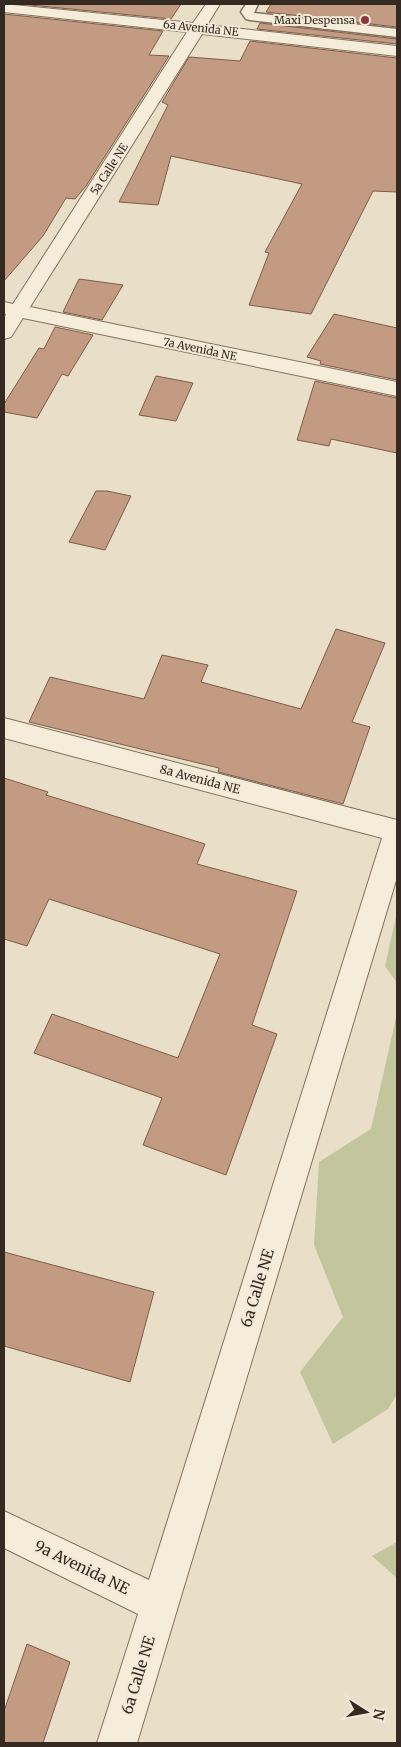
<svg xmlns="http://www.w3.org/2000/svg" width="401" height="1747" font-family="Merriweather,serif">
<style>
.green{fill:#c3c69d}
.building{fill:#c39b83;stroke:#7f5c48}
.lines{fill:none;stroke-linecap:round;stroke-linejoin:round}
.lane-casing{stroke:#83715f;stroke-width:3}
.street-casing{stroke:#83715f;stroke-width:2}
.lane{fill:#f5ecda;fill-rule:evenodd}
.street{fill:#f5ecda;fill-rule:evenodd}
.poi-dot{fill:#8b363a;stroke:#f2e9d7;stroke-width:2}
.labels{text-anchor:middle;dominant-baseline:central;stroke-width:4;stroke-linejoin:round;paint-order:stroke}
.far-poi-label{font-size:11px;fill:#352a21;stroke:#f2e9d7;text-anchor:end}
.far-street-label{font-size:11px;fill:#352a21;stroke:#f2e9d7}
.street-label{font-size:12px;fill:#352a21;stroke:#f2e9d7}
.near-street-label{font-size:15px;fill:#352a21;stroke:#f2e9d7}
</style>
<rect width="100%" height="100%" fill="#e9dec8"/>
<!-- green -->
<g class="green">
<path d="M 397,912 L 397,983 L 385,966 Z"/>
<path d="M 397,1013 L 397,1394 L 388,1409 L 333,1444 L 300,1372 L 343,1317 L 314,1245 L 319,1162 L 371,1129 Z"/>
<path d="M 397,1542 L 397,1578 L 372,1556 Z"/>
</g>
<!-- building -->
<g class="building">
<path d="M 20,4 L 181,4 L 171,19 Z"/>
<path d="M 271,4 L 397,4 L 397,27 L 266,12 Z"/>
<path d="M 4,14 L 163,31 L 149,55 L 169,56 L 86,186 L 75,199 L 66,198 L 43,236 L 4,281 Z"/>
<path d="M 260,23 L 397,39 L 397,44 L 257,29 Z"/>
<path d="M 250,41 L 397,58 L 397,192 L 373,191 L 311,314 L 249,305 L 269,253 L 265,252 L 302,184 L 171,156 L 158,205 L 119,202 L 168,105 L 162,102 L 189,57 L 240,61 Z"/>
<path d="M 79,279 L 123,285 L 102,320 L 63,312 Z"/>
<path d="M 334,314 L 397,328 L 397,380 L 320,364 L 321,361 L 307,357 Z"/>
<path d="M 55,327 L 93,335 L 68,376 L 62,374 L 37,418 L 4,412 L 4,404 L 39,348 L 44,349 Z"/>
<path d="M 156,376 L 193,383 L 176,421 L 139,415 Z"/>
<path d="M 315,381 L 397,398 L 397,453 L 331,439 L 329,446 L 297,440 Z"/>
<path d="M 96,491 L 107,491 L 131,496 L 105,550 L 69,542 Z"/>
<path d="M 336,629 L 385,643 L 352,722 L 370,727 L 343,804 L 218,772 L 219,768 L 29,722 L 50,677 L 144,699 L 162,655 L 208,665 L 201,682 L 301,709 Z"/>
<path d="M 4,778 L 48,792 L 46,795 L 205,844 L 197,864 L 297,891 L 252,1025 L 277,1034 L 226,1175 L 143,1145 L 162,1098 L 34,1053 L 52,1014 L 178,1058 L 220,954 L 49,899 L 27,946 L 4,939 Z"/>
<path d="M 4,1252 L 154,1292 L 130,1382 L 4,1346 Z"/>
<path d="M 27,1644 L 70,1662 L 43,1743 L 4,1743 L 4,1711 Z"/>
</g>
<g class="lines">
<!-- lane casing -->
<g class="lane-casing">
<path id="lane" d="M 246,4 L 258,4 L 254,13 L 397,29 L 397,37 L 250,20 L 246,19 L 241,12 Z"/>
</g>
<!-- street casing -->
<g class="street-casing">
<g id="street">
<path d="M 4,4 L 193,23 L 206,4 L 220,4 L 207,25 L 397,46 L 397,56 L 202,34 L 30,307 L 397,382 L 397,396 L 23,318 L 11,337 L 4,339 L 4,318 L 6,314 L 4,314 L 4,302 L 13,304 L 187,32 L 4,12 Z"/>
<path d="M 4,718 L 397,820 L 397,877 L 137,1743 L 97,1743 L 138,1614 L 4,1548 L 4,1511 L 149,1580 L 382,838 L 4,738 Z"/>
</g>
</g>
<!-- lane -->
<use href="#lane" class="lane"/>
<!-- street -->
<use href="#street" class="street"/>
</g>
<!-- markers -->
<circle class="poi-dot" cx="365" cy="20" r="5"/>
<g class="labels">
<!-- far-poi labels -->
<g class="far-poi-label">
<text x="355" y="20">Maxi Despensa</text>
</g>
<!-- far-street labels -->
<g class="far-street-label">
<text transform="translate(201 28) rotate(6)">6a Avenida NE</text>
<text transform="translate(109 169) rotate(-57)">5a Calle NE</text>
<text transform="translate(200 349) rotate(12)">7a Avenida NE</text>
</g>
<!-- street labels -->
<g class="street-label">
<text transform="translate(200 779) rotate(15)">8a Avenida NE</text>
</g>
<!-- near-street labels -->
<g class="near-street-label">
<text transform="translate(257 1288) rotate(-73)">6a Calle NE</text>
<text transform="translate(82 1567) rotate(26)">9a Avenida NE</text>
<text transform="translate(138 1675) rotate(-73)">6a Calle NE</text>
</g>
</g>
<!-- border -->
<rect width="401" height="1747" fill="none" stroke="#352a21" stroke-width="10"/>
<!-- north arrow -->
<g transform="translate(366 1712) rotate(101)" stroke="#f2e9d7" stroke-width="4" paint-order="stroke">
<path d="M0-4L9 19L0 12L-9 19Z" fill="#352a21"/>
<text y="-8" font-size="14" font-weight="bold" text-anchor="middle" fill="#352a21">N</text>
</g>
</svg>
